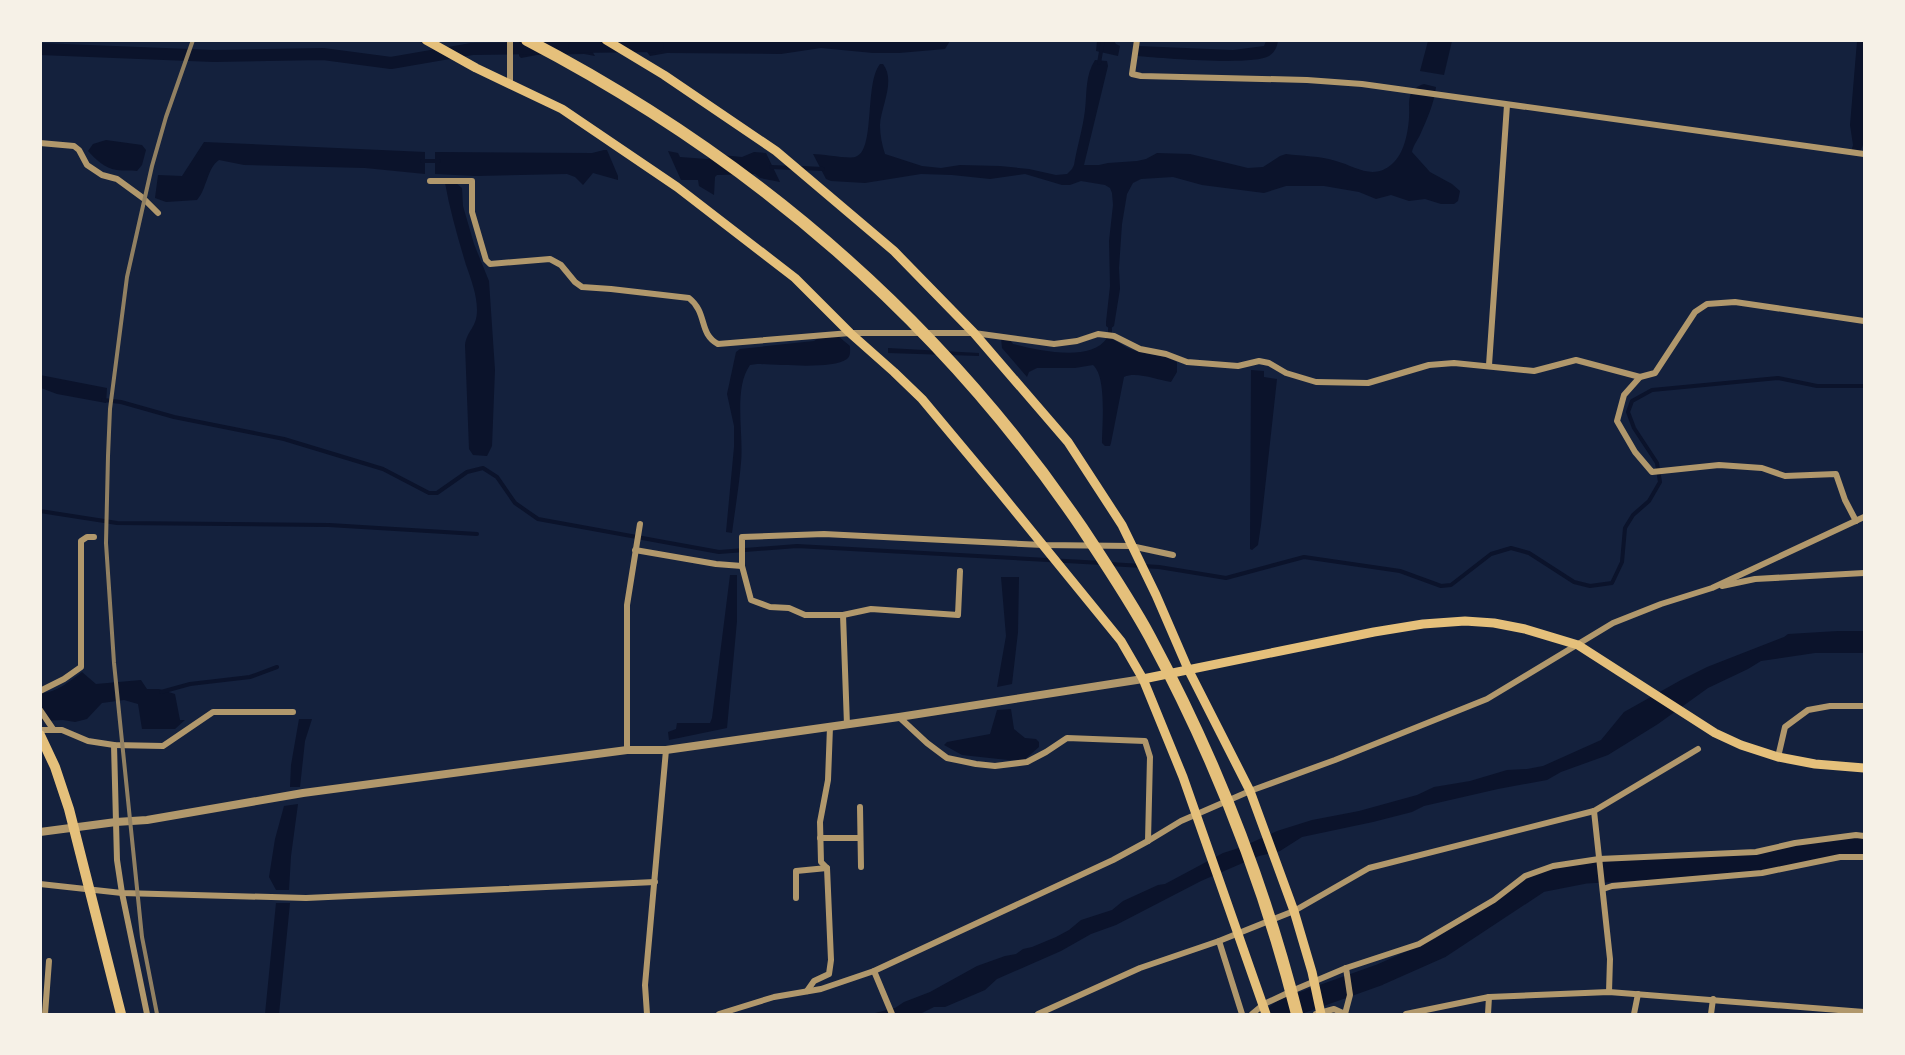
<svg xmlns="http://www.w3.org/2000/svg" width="1905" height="1055" font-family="Quicksand,sans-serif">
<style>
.water{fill:#0b132b}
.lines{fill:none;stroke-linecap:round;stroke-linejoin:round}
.stream{stroke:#0b132b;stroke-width:4}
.canal{stroke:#0b132b;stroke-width:12}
.river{stroke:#0b132b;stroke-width:21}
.minor{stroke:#b1986c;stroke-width:6}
.tertiary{stroke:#b1986c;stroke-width:8}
.secondary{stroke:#e5c07b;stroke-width:9}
.trunk{stroke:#e5c07b;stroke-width:10}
.motorway{stroke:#e5c07b;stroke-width:12}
.rail{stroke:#918062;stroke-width:4}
</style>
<rect width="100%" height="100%" fill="#14213d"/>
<!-- water -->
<g class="water">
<path d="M 519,41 L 586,41 L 595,56 L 584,54 L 537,55 L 521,58 L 519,56 Z"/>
<path d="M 639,41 L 950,41 L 945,49 L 899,53 L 873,53 L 821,48 L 781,54 L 667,53 L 650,56 Z"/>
<path d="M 1097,41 L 1114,41 L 1116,44 L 1120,46 L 1118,56 L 1096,51 Z"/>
<path d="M 1266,41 L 1278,41 C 1277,47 1275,52 1269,56 C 1252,66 1161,58 1137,56 L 1138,46 L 1233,50 L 1264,46 Z"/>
<path d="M 1428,41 L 1452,41 L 1444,75 L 1420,71 Z"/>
<path d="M 1857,41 L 1864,41 L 1864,142 L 1860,153 L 1851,152 L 1853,145 L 1850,125 Z"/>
<path d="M 1095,60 L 1107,61 L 1108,66 L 1084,165 L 1099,165 L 1108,163 L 1137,161 L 1146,159 L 1157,153 L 1190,154 L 1248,168 L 1263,167 L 1280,156 L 1286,154 C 1302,156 1320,156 1336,161 C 1355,166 1373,181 1392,164 C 1404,154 1408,133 1409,118 C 1410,103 1405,90 1424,84 L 1436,87 C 1434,104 1427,119 1420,135 C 1417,141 1413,146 1412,152 L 1430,172 L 1452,184 L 1460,191 L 1458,201 L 1454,204 L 1441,204 L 1425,199 L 1409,201 L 1391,195 L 1376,199 L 1359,192 L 1324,186 L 1286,186 L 1264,193 L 1202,185 L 1173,177 L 1141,179 L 1133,183 L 1127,194 L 1122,224 L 1119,268 L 1120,289 L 1114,326 L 1110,329 L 1106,326 L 1106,322 L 1110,286 L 1109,241 L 1113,205 L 1112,193 L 1110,188 L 1105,185 L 1081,181 L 1070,185 L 1062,185 L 1025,174 L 990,179 L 952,175 L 921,174 L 865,183 L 831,181 L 826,179 L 813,154 C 822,154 848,159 855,157 C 876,152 864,84 880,64 L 883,64 C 896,81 881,106 880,125 C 880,135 882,145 885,154 L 922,166 L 941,168 L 960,165 L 1000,166 L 1029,169 L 1056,175 L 1067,174 L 1072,169 L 1074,165 C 1077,147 1083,128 1085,110 C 1087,92 1085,76 1095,60 Z"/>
<path d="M 106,140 L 142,145 L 146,150 L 142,165 L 137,171 C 131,170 123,171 117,170 C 106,169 95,159 88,151 L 93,144 Z"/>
<path d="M 204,142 L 425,152 L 425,174 L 365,168 L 244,165 L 219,160 C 207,168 207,189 197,200 L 166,202 L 155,198 L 158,175 L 182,176 Z"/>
<path d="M 604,150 L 607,150 L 618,176 L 618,180 L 593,173 L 583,185 L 575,177 L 567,174 L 476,176 L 435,174 L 435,152 L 592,153 Z"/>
<path d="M 668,151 L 678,153 L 680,157 L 707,159 L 721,155 L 742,157 L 754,152 L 766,153 L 780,182 L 760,178 L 755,174 L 717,175 L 715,177 L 714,195 L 699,186 L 698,180 L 681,180 Z"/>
<path d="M 445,183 L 456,183 L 462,188 L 463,206 L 474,244 L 489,281 L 495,370 L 492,446 L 487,456 L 473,455 L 469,449 L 465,345 C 467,330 477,328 477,310 C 477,295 471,279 466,265 C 458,238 450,211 445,183 Z"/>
<path d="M 838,336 L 850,346 C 850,350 851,356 847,359 C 832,370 777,364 757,364 L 750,365 C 733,389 744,434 741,463 C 739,486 735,510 732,533 L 726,532 L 734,447 L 734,426 L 727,394 L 736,352 L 740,349 L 814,341 L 820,337 Z"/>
<path d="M 1001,338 L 1010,340 L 1013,344 C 1037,350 1091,363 1107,338 C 1119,340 1123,347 1133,350 C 1148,355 1163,354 1177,362 L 1177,372 L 1171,382 C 1158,380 1136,371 1124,377 L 1111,443 L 1110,446 L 1105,446 L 1102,443 C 1102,425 1107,377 1093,365 L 1075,368 L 1037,368 L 1029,372 L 1027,377 L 1002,348 Z"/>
<path d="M 888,348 L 979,353 L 979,356 L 888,353 Z"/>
<path d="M 1251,370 L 1264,371 L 1264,377 L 1277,379 L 1261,525 L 1258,545 L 1252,550 L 1250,549 Z"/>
<path d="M 40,375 L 107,388 L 106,403 L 57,394 L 41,388 Z"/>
<path d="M 730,575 L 737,575 L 737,621 L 727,728 L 669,740 L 668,732 L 676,729 L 677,723 L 710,723 L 712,718 Z"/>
<path d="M 1001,577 L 1019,577 L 1018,632 L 1012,684 L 997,687 L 1006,636 Z"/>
<path d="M 1838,631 L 1864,631 L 1864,653 L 1815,653 L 1761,661 L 1748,669 L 1708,688 L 1658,724 L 1608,755 L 1561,772 L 1547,780 L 1498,789 L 1424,806 L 1412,812 L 1373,822 L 1302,837 L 1280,851 L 1259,856 L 1201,881 L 1116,925 L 1091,934 L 1061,951 L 997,979 L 985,990 L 945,1007 L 934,1007 L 920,1014 L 871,1014 L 895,1008 L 904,1002 L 930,992 L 977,966 L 1005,956 L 1016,954 L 1023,949 L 1032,947 L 1056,937 L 1069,930 L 1081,920 L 1112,910 L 1123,901 L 1158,885 L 1165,884 L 1223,853 L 1242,847 L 1277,831 L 1312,820 L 1359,811 L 1417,795 L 1434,787 L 1470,781 L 1507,770 L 1527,769 L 1543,766 L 1601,740 L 1624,712 L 1681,680 L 1707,667 L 1784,637 L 1788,634 Z"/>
<path d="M 82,672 L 96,684 L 141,680 L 147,689 L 159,689 L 175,694 L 180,720 L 185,720 L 175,729 L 142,729 L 138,704 L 124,700 L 102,703 L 87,719 L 75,722 L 63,720 L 41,721 L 41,693 C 56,693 70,681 82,672 Z"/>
<path d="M 1011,709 L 1014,729 L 1025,738 L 1036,739 L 1039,742 L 1039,747 L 1024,760 L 1008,760 L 962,755 L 944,745 L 947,742 L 990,734 L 997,710 Z"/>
<path d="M 299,719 L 312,719 L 305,741 L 300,787 L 290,787 L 291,765 Z"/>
<path d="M 298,804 L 291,856 L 289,890 L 276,890 L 269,877 L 275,839 L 284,806 Z"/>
<path d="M 276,903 L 290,903 L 279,1014 L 265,1014 Z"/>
</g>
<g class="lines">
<!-- stream -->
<g class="stream">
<path d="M 1099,63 L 1103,40"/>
<path d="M 422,161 L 439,161"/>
<path d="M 771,167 L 793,168"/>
<path d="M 801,168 L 823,169"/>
<path d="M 1110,339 L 1110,329"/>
<path d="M 103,400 L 121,402 L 174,417 L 284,439 L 383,469 L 429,493 L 437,493 L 467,472 L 483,468 L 497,477 L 515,503 L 538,519 L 719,552 L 797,546 L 1102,563"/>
<path d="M 40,511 L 117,523 L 329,525 L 477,534"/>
<path d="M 1109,564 L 1159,567 L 1226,578 L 1304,557 L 1400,571 L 1441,586 L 1451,585 L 1491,554 L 1511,548 L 1529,553 L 1574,582 L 1590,586 L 1612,583 L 1622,562 L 1625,528 L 1633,515 L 1649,501 L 1660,482 L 1657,463 L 1634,428 L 1628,412 L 1632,401 L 1652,390 L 1778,378 L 1817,386 L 1864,386"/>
<path d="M 161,692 L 190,684 L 250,677 L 277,667"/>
</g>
<!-- canal -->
<g class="canal">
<path d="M 574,47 L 658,46"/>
<path d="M 40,49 L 214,56 L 323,54 L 391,63 L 472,49 L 536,48"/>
</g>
<!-- river -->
<path class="river" d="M 1277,1014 L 1284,1009 L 1379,975 L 1440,948 L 1540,882 L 1586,873 L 1657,869 L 1777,858 L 1864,844"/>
<!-- minor -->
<g class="minor">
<path d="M 1137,40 L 1132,74 L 1141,76 L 1307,80 L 1362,84 L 1864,154"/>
<path d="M 510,84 L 510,40"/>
<path d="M 40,143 L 74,146 L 79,150 L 87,165 L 102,175 L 117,179 L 143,198 L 158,213"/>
<path d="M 430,181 L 472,181 L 472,212 L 486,260 L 490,264 L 550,259 L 561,265 L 575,282 L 582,287 L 611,289 L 689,298 C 708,313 698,333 718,344 L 850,333 L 974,333 L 1054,344 L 1077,341 L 1098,334 L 1114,336 L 1140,349 L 1166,354 L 1187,362 L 1238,366 L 1259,361 L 1269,363 L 1286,373 L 1316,382 L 1368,383 L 1429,365 L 1454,363 L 1534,371 L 1576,360 L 1640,377"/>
<path d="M 1489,365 L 1507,105"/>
<path d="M 1856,521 L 1845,500 L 1836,474 L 1785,476 L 1762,468 L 1719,465 L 1652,472 L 1635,452 L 1617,421 L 1624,395 L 1640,377 L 1655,373 L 1695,312 L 1707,304 L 1735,302 L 1864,321"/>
<path d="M 635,550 L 716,564 L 742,566"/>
<path d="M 1722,586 L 1755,579 L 1864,573"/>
<path d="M 843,615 L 871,609 L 958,615 L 960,571"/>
<path d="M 40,691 L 64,679 L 81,667 L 81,541 L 87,537 L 94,537"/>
<path d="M 40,710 L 53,729"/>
<path d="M 899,717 L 927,743 L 947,758 L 976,764 L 995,766 L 1027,762 L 1046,752 L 1067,738 L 1145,741 L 1150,757 L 1148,841"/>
<path d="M 847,725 L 843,615 L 805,615 L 789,608 L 770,607 L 751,600 L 742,566 L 742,537 L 824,534 L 1043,545 L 1131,546 L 1173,555"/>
<path d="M 40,730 L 62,730 L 88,741 L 114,745 L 163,746 L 213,712 L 293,712"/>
<path d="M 114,745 L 117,860 L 122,893 L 147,1014"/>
<path d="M 627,750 L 627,605 L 640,524"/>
<path d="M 1778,757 L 1785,727 L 1808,710 L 1830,706 L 1864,706"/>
<path d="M 860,807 L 861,867"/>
<path d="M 1594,811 L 1610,959 L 1609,992"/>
<path d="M 820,838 L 860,838"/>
<path d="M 40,884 L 122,893 L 306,898 L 655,882"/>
<path d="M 1603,889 L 1612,886 L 1762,873 L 1840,857 L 1864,857"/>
<path d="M 796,898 L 796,871 L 827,868"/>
<path d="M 1219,941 L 1242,1014"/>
<path d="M 874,971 L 892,1014"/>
<path d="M 807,991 L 814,981 L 829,974 L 831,960 L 827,868 L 821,862 L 820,822 L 828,780 L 830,727"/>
<path d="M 1489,997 L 1609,992 L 1864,1012"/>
<path d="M 45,1014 L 49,961"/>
<path d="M 647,1014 L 645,985 L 666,750"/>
<path d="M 719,1014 L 774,997 L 821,989 L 874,971 L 1113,860 L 1148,841 L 1181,821 L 1250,791 L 1335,760 L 1487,699 L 1613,623 L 1661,604 L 1712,588 L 1864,517"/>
<path d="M 1038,1014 L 1140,968 L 1219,941 L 1294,911 L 1369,868 L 1594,811 L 1698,749"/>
<path d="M 1252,1014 L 1264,1004 L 1294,990 L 1346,968 L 1419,944 L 1494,900 L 1525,876 L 1553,866 L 1599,859 L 1756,852 L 1795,843 L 1856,835 L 1864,836"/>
<path d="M 1316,1014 L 1334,1009 L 1345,1014"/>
<path d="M 1345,1014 L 1350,995 L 1346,968"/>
<path d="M 1406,1014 L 1489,997 L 1488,1014"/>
<path d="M 1634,1014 L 1638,994"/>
<path d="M 1711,1014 L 1713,999"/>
</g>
<!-- tertiary -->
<path class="tertiary" d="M 40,832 L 116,822 L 147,820 L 303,793 L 627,750 L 666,750 L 899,717 L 1143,679"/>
<!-- secondary -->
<g class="secondary">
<path d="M 426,40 L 476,68 L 562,109 L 677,187 L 795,278 L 850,333 L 894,372 L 922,399 L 998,490 L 1121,641 L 1143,679 L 1183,777 L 1266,1014"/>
<path d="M 606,40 L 664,75 L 776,151 L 894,251 L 974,333 L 1068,442 L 1122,525 L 1156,595 L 1188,669 L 1250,791 L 1294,911 L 1312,972 L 1321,1014"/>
<path d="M 1143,679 L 1374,632 L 1423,624 L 1465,621 L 1494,623 L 1525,629 L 1578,645 L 1715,733 L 1741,745 L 1778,757 L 1815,764 L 1864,768"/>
</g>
<!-- trunk -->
<path class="trunk" d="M 40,735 L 55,767 L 69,809 L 121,1014"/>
<!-- motorway -->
<path class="motorway" d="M 527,40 C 751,157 939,318 1082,528 C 1105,563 1130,600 1150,637 C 1214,756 1264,883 1297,1014"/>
<!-- rail -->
<path class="rail" d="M 157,1014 L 142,937 L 114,663 L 106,543 L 108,456 L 110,409 L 127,277 L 152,166 L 166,117 L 193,40"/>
</g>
<!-- border -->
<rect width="1905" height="1055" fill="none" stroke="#f6f1e7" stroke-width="84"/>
</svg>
